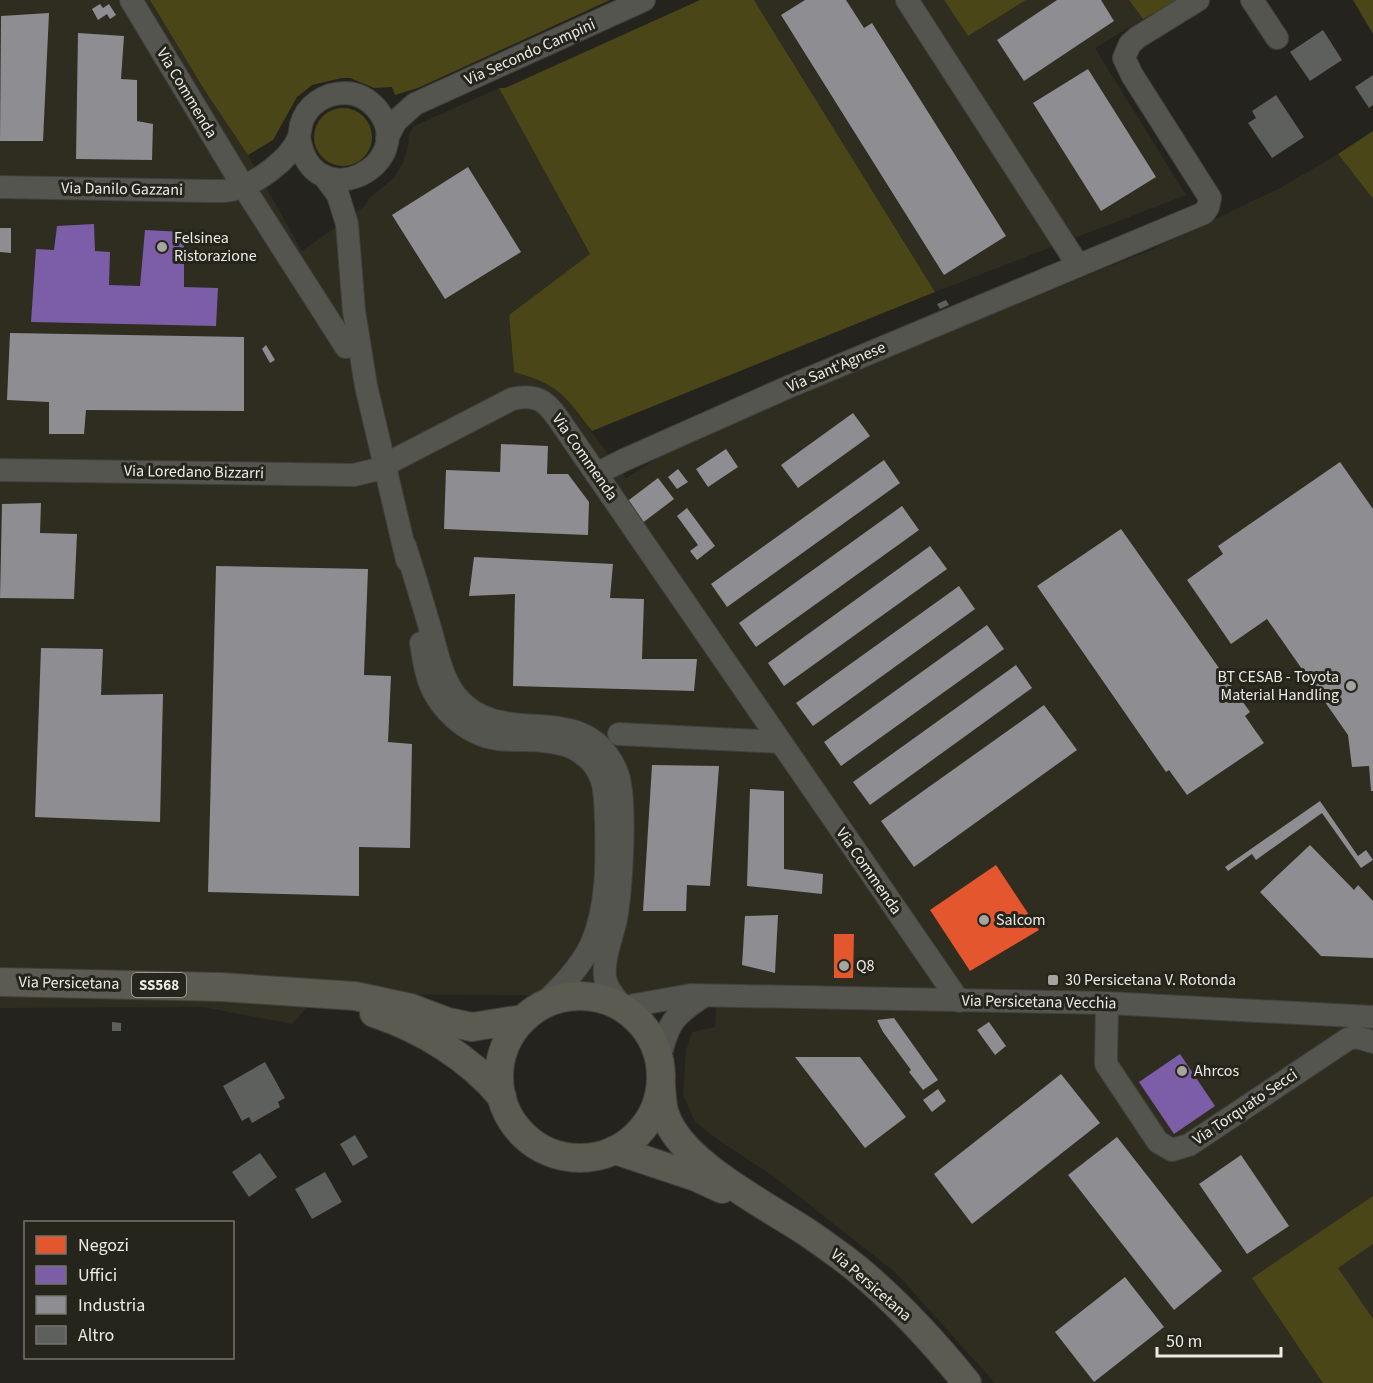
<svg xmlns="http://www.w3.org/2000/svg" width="1373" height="1383" font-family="'Source Sans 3',sans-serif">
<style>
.built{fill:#2e2d20}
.green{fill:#4b4617}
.shops{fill:#e4572e}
.offices{fill:#7b5ea7}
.industry{fill:#8d8d92}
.building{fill:#5e605e}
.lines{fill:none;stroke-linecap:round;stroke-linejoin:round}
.minor-casing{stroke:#41403d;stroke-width:24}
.major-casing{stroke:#41403d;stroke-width:30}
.minor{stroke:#555550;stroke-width:22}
.major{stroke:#5b5b52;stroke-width:28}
.poi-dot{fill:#a5a49f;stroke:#26251c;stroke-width:2}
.labels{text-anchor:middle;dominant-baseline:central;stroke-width:6;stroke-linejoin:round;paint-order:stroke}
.shield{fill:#26251c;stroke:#b0afa8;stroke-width:1.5}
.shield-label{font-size:15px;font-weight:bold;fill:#ebeae4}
.street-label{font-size:16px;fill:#ebeae4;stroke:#26251c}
.poi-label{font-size:16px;fill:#ebeae4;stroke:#26251c;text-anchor:start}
</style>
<rect width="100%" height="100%" fill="#24231e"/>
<!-- built -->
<g class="built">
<path d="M 0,0 L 150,0 L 205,91 L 248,155 L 302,251 L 365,206 L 369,198 L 393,179 L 403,163 L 408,147 L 409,134 L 414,126 L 499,88 L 590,254 L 509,315 L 514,372 L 538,379 L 553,386 L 566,398 L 626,478 L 682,443 L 859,367 L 1153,249 L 1280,188 L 1338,154 L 1373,199 L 1373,1383 L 995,1383 L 896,1273 L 773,1176 L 720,1141 L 695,1122 L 683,1095 L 686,1050 L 692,1032 L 715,1027 L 717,996 L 319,994 L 292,1024 L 202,1007 L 0,1008 Z"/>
<path d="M 754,0 L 944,0 L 968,36 L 1026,0 L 1129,0 L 1143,19 L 1095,48 L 1186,195 L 935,292 Z"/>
</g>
<!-- green -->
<g class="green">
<path d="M 150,0 L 610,0 L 418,88 L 395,95 L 392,87 L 374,88 L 350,78 L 342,78 L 312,85 L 297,97 L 273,140 L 248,155 L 205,91 Z"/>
<path d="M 700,0 L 754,0 L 935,292 L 592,431 C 563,394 560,385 514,372 L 509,315 L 590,254 L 499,88 L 505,88 Z"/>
<path d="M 944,0 L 1026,0 L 968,36 Z"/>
<path d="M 1129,0 L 1178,0 L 1143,19 Z"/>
<path d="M 1353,0 L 1373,0 L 1373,34 Z"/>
<circle cx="343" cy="137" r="29"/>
<path d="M 1373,131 L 1373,199 L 1338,154 Z"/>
<path d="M 1373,1196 L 1373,1244 L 1338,1268 L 1373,1319 L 1373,1383 L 1323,1383 L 1252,1278 Z"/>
</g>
<!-- shops -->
<g class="shops">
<path d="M 996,865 L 1039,930 L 970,971 L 930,910 Z"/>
<path d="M 834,934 L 854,934 L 853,978 L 834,978 Z"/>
</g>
<!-- offices -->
<g class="offices">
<path d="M 94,224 L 95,251 L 110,252 L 109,285 L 140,286 L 145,230 L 184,232 L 184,287 L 218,288 L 216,326 L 31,322 L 36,249 L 54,250 L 57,226 Z"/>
<path d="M 1180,1054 L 1215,1106 L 1174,1134 L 1139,1082 Z"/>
</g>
<!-- industry -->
<g class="industry">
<path d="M 805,0 L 846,0 L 864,28 L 872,23 L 1006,236 L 944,275 L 781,15 Z"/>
<path d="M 1057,0 L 1101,0 L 1114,21 L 1024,81 L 997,40 Z"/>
<path d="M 100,4 L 103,8 L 109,4 L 116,15 L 110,19 L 107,14 L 98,20 L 92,9 Z"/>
<path d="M 49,13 L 43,141 L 0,141 L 1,16 Z"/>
<path d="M 78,33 L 124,36 L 121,79 L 137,80 L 137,121 L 153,124 L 152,160 L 76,159 Z"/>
<path d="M 1088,69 L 1156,177 L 1101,211 L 1033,103 Z"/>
<path d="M 468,167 L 521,252 L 445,299 L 392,215 Z"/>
<path d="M 0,228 L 11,228 L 11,253 L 0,252 Z"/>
<path d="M 10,333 L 244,337 L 244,411 L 86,410 L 84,434 L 49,434 L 49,402 L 7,400 Z"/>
<path d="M 266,345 L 275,360 L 270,363 L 262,349 Z"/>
<path d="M 853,413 L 870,436 L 798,488 L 781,465 Z"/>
<path d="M 501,444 L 548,446 L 547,474 L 568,474 L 589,502 L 588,535 L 444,529 L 446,470 L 500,472 Z"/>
<path d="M 726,449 L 738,467 L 708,487 L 696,469 Z"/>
<path d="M 884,460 L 900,483 L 727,607 L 711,584 Z"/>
<path d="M 1340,462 L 1373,509 L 1373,791 L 1371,791 L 1369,766 L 1352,767 L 1348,735 L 1267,619 L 1231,644 L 1187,580 L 1223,554 L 1218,546 Z"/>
<path d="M 678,469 L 688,482 L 677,489 L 668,477 Z"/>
<path d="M 658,478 L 674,499 L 641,524 L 625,503 Z"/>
<path d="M 41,503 L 40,533 L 77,534 L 74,599 L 0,598 L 2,504 Z"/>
<path d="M 902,506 L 919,530 L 756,647 L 739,623 Z"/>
<path d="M 687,508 L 715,546 L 697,560 L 690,551 L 698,545 L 677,516 Z"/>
<path d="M 1121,529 L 1250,712 L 1245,716 L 1264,743 L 1187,795 L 1169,770 L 1166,772 L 1037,586 Z"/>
<path d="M 930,546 L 947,569 L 784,686 L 768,663 Z"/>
<path d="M 474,557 L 613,564 L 610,598 L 644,599 L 642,659 L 697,659 L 694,691 L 513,686 L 515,594 L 469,596 Z"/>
<path d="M 216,566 L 368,569 L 364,675 L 391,676 L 388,742 L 412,744 L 410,848 L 359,847 L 359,896 L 208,892 Z"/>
<path d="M 959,586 L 975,609 L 813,726 L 796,703 Z"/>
<path d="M 987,625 L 1004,649 L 841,766 L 824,742 Z"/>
<path d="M 41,648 L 103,649 L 101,695 L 163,694 L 160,822 L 35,817 Z"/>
<path d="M 1016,665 L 1032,688 L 870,805 L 853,782 Z"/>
<path d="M 1044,705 L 1077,750 L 914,867 L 881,821 Z"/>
<path d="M 652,765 L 719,766 L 710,886 L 687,885 L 686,911 L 643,911 Z"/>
<path d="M 750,789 L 784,791 L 784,869 L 823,874 L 822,894 L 747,886 Z"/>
<path d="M 1320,801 L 1358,856 L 1366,850 L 1373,860 L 1361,868 L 1322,813 L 1256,860 L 1252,854 L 1228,871 L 1225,867 Z"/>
<path d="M 1310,845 L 1354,890 L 1358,885 L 1373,901 L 1373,958 L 1321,956 L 1260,892 Z"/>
<path d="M 778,915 L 775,973 L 742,965 L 745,916 Z"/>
<path d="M 894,1018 L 938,1080 L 923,1090 L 909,1072 L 911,1070 L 883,1032 L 877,1020 Z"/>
<path d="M 989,1022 L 1006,1046 L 995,1055 L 977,1030 Z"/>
<path d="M 795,1057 L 860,1057 L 906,1117 L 865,1148 Z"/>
<path d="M 1061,1074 L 1100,1123 L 972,1224 L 934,1174 Z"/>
<path d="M 938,1089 L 946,1101 L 932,1112 L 923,1100 Z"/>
<path d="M 1117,1137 L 1222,1271 L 1174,1310 L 1068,1175 Z"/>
<path d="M 1241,1155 L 1289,1226 L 1247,1254 L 1199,1184 Z"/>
<path d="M 1125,1277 L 1164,1327 L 1094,1382 L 1055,1332 Z"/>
</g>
<!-- building -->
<g class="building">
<path d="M 1323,30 L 1342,60 L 1310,81 L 1290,52 Z"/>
<path d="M 1373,75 L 1373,105 L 1369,108 L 1355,87 Z"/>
<path d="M 1276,95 L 1304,137 L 1272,158 L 1248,123 L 1256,118 L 1252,111 Z"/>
<path d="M 946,300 L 949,305 L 940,309 L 937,304 Z"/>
<path d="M 112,1022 L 121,1023 L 121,1031 L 112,1031 Z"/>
<path d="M 265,1062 L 285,1098 L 278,1102 L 280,1107 L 252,1123 L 249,1117 L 242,1121 L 223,1086 Z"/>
<path d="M 355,1135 L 368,1157 L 353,1166 L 340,1144 Z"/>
<path d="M 260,1153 L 277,1177 L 249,1197 L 232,1172 Z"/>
<path d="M 325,1172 L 342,1202 L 312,1219 L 295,1189 Z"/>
</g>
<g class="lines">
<!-- minor casing -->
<g class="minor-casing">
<g id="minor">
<path d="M 131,0 L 243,186 L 346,347"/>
<path d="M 907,0 L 1078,265"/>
<path d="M 1252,0 L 1277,38"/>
<path d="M 387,138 L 396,121 L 415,104 L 644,0"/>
<path d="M 324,176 L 338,195 L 347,224 L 354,311 L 366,386 L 407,560"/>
<path d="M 0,187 L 208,191 C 217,191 227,192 235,189 C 257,183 289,160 298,139 C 300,135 300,130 301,125 C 306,105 325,93 345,93 C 358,93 369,100 377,109 C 422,164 312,221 299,137"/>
<path d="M 0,470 L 354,475 L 375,470 L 512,399 C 541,392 549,405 564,427 L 959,1001"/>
<path d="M 596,474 L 624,460 L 786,388 L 1204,213 L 1208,207 L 1210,198 L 1132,75 L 1124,58 L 1130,44 L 1138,37 L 1198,0"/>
<path d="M 405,546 C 414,573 422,601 430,628 C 437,651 441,677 456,696 C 503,753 582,695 616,770 C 628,795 621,889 616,919 C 612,938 603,957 605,977 C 606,989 616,999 623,1007 L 691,995 L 1107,1003 L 1373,1017"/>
<path d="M 421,643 C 423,653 424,664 427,674 C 435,706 465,734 497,739 C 512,741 528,739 543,741 C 560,743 572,745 585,756 C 592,761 598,770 601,778 C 606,790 605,806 606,819 C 607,861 608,906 591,945 C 579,969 561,987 542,1005"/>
<path d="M 619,734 L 780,742"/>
<path d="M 1107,1003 L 1106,1064 L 1158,1142 L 1172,1150 L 1189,1145 L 1348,1039 L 1356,1037 L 1373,1042"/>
<path d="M 659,1060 C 668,1024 672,1016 704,996"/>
</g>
</g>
<!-- major casing -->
<g class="major-casing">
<g id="major">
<path d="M 0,982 L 221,987 L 355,996 L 411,1008 L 448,1022 L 472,1027 L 523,1019"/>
<circle cx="580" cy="1077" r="81"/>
<path d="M 374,1013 C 422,1029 470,1058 502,1097"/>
<path d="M 661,1087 C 662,1096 662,1106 665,1114 C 680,1163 768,1206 808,1233 C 824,1244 841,1256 856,1268 C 897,1302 934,1342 967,1383"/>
<path d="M 615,1150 L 696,1177 L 722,1189"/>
</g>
</g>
<!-- minor -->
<use href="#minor" class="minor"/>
<!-- major -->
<use href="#major" class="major"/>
</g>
<!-- markers -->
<g class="poi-dot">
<circle cx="162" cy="247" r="6"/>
<circle cx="1351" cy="686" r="6"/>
<circle cx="984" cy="920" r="6"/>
<circle cx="844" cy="966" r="6"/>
<rect x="1047" y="974" width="12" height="12" rx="3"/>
<circle cx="1182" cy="1071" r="6"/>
</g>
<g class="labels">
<!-- shield labels -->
<rect class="shield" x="132" y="973" width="54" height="24" rx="4.5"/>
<g class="shield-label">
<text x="159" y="985">SS568</text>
</g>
<!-- street labels -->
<g class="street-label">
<text transform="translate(530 52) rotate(-24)">Via Secondo Campini</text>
<text transform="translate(187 93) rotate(59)">Via Commenda</text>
<text transform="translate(122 189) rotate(1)">Via Danilo Gazzani</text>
<text transform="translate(836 367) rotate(-23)">Via Sant'Agnese</text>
<text transform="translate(585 457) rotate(55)">Via Commenda</text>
<text transform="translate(194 472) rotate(1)">Via Loredano Bizzarri</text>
<text transform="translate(869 871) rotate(55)">Via Commenda</text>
<text transform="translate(69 983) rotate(1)">Via Persicetana</text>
<text transform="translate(1039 1002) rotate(1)">Via Persicetana Vecchia</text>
<text transform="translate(1245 1107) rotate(-34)">Via Torquato Secci</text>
<text transform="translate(871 1285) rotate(41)">Via Persicetana</text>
</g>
<!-- poi labels -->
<g class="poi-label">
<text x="174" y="238">Felsinea<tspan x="174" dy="18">Ristorazione</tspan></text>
<text x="1339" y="677" text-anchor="end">BT CESAB - Toyota<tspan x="1339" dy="18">Material Handling</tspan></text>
<text x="996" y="920">Salcom</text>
<text x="856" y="966">Q8</text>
<text x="1065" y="980">30 Persicetana V. Rotonda</text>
<text x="1194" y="1071">Ahrcos</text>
</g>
</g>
<!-- legend -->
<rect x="24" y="1221" width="210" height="138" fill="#26251c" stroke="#75746c" stroke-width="1.5"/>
<rect x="36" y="1236" width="30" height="18" fill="#e4572e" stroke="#75746c" stroke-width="1.5"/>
<text x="78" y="1251" font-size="18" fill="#ebeae4">Negozi</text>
<rect x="36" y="1266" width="30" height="18" fill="#7b5ea7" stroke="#75746c" stroke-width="1.5"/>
<text x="78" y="1281" font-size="18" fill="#ebeae4">Uffici</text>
<rect x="36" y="1296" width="30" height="18" fill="#8d8d92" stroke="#75746c" stroke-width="1.5"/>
<text x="78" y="1311" font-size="18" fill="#ebeae4">Industria</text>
<rect x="36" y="1326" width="30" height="18" fill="#5e605e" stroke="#75746c" stroke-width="1.5"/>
<text x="78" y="1341" font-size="18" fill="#ebeae4">Altro</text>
<!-- scale -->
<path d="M1157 1347v9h124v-9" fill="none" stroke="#ebeae4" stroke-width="3"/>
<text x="1166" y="1347" font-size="18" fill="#ebeae4" stroke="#26251c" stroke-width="4.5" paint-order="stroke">50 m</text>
</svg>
